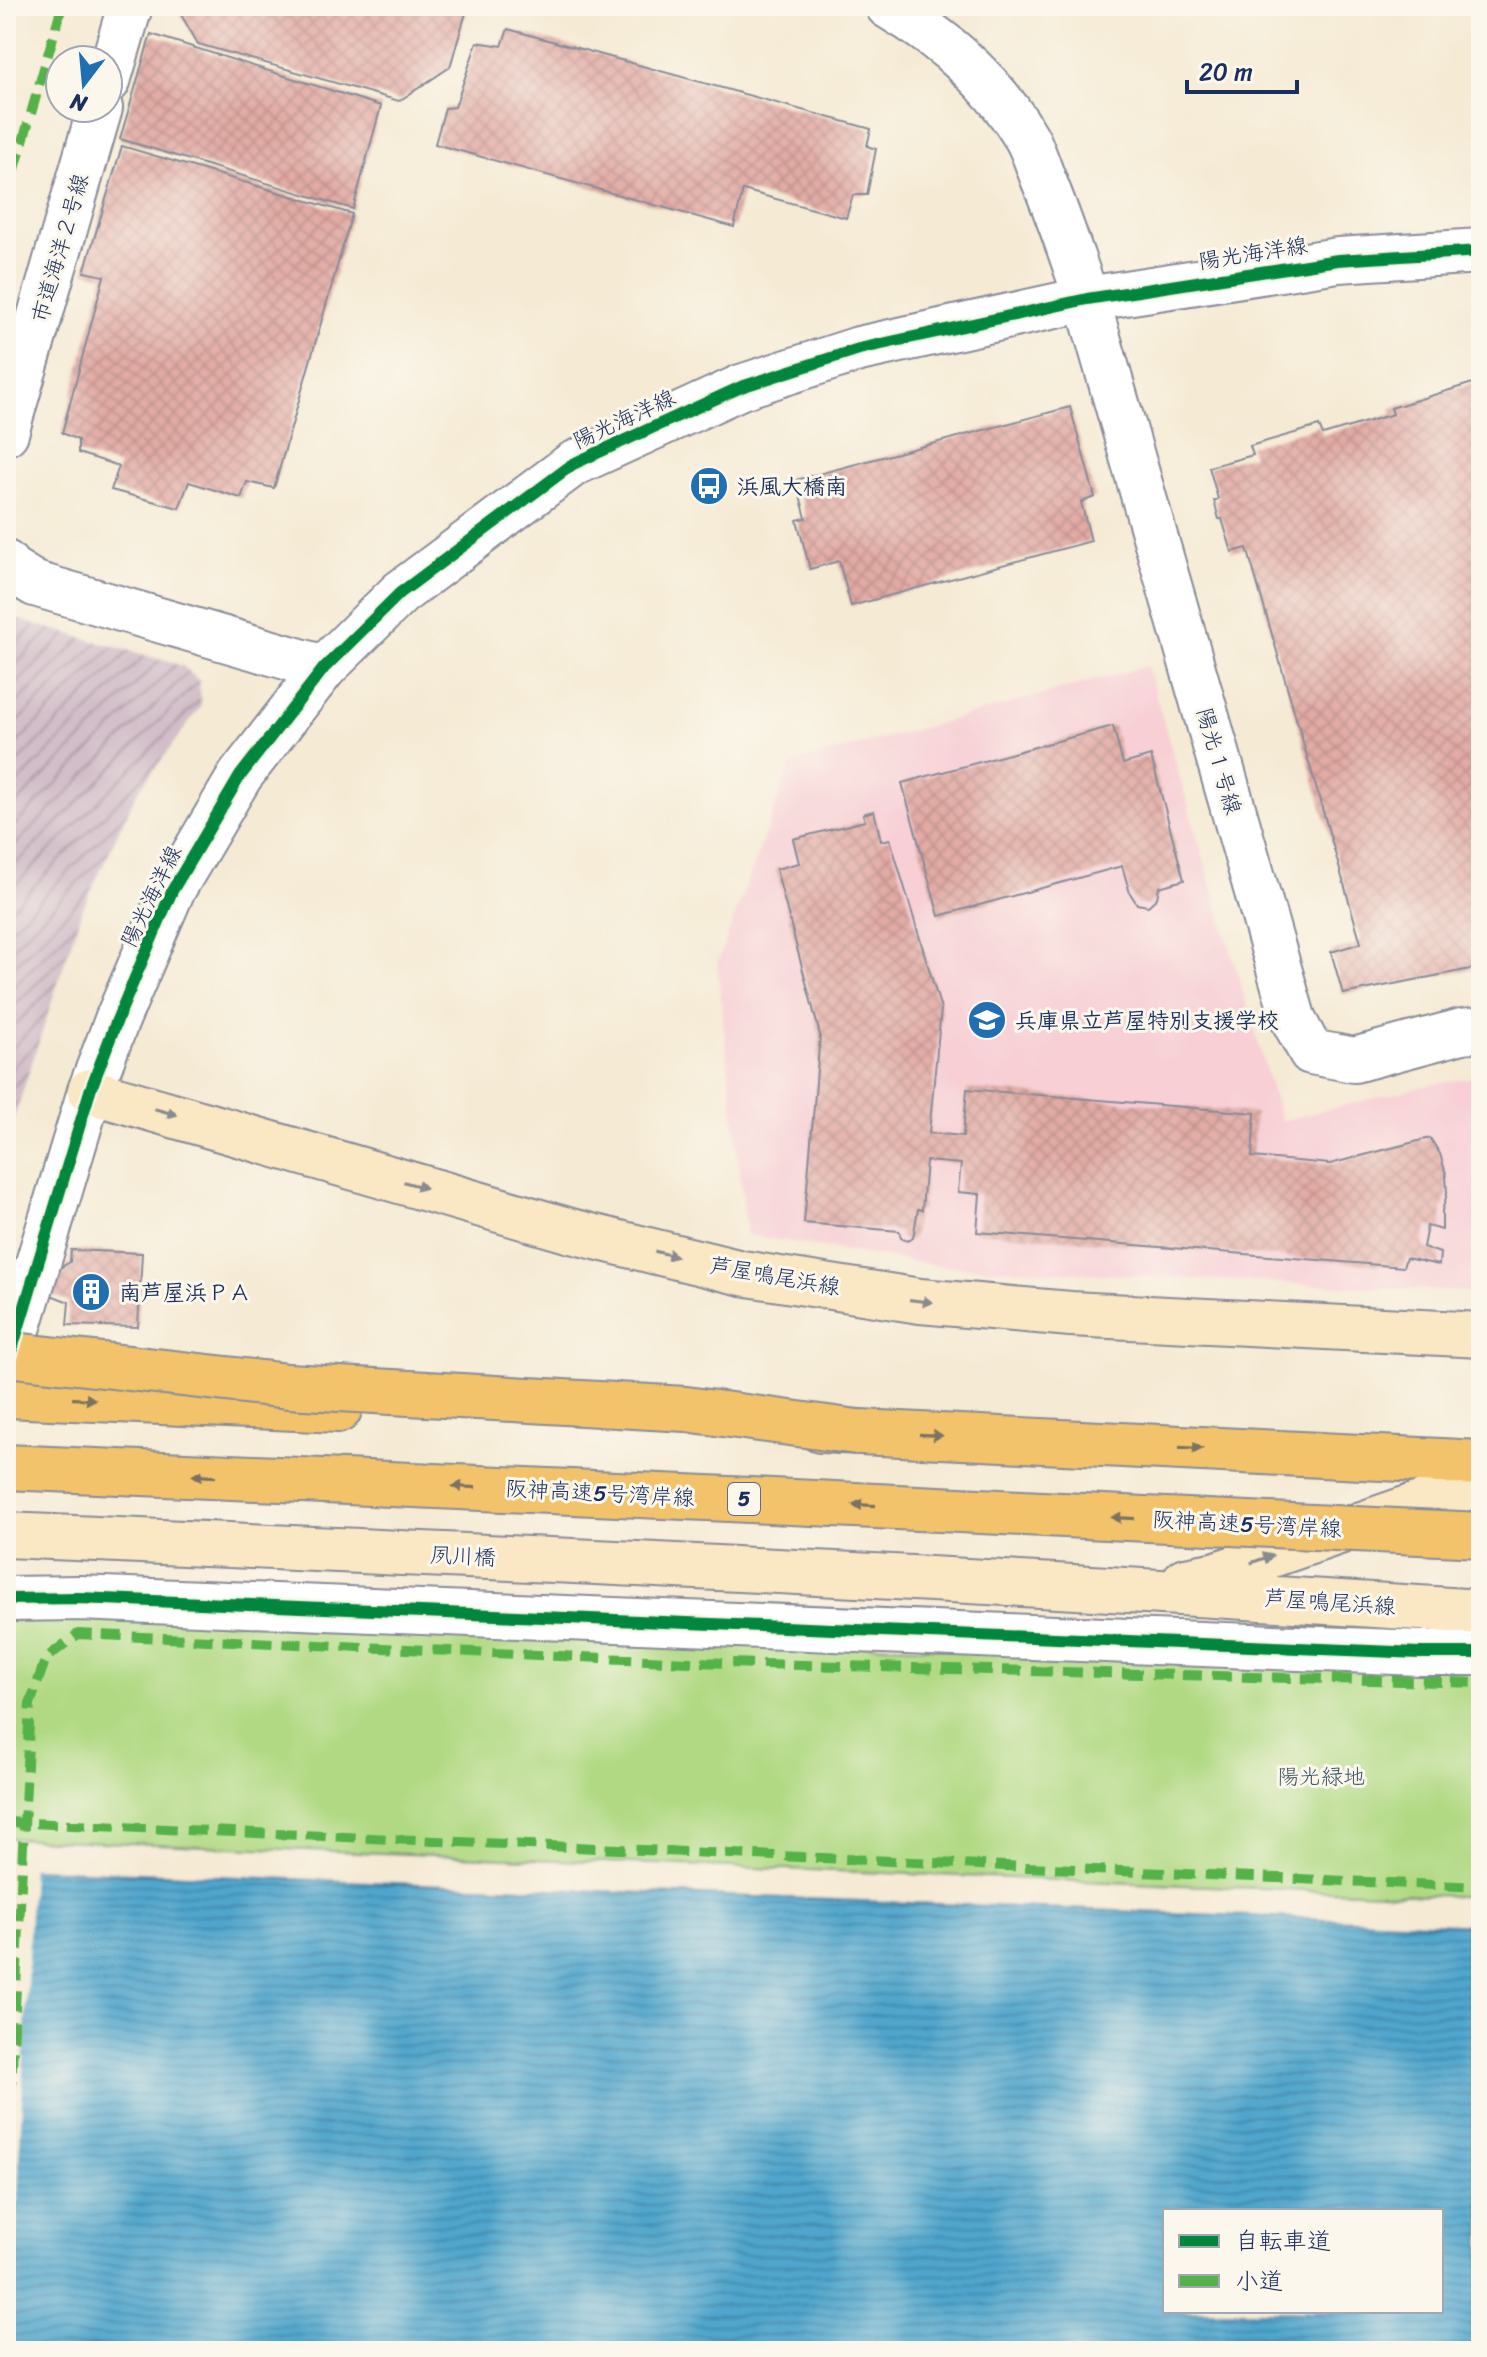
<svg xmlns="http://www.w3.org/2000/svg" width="1487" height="2357" font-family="Sriracha,'Klee One',sans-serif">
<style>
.built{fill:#f7cfd5}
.industrial{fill:url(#industrial-furrows)}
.park{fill:#b1d983;stroke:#668470;stroke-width:2}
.water{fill:url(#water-rules);stroke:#356a95;stroke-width:2;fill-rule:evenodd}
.pier{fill:#f5ead4}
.building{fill:url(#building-cross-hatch)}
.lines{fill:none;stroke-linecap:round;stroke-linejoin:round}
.minor-casing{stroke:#888c99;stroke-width:48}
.tertiary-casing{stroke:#888c99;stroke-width:48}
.secondary-casing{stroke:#888c99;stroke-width:48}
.motorway-casing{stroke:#888c99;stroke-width:48}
.minor{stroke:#fff;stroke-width:44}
.tertiary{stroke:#fff;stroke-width:44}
.secondary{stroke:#fae7c3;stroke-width:44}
.motorway{stroke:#f2c36a;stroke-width:44}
.motorway-bridge-casing{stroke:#888c99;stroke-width:48;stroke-linecap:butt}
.motorway-bridge{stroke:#f2c36a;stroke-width:44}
.quiet{stroke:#55b248;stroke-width:10;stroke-dasharray:20 10;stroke-linecap:butt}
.cycleway-casing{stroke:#fbf7ec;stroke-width:17}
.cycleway{stroke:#00873e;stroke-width:12}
.oneway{fill:#8a8b90}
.oneway2{fill:#7c7263}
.labels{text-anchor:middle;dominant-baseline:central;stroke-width:6;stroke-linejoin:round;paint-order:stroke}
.shield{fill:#fbf7ec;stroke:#5e6b89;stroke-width:2}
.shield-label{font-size:20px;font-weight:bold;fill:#1b2f5e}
.street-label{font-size:22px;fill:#1b2f5e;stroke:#fbf7ec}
.poi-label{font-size:22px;font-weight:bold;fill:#1b2f5e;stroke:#fbf7ec;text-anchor:start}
.park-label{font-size:22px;fill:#405a67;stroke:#fbf7ec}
</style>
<defs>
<pattern id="industrial-furrows" width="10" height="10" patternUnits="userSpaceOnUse" patternTransform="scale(2)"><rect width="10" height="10" fill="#d2bdc8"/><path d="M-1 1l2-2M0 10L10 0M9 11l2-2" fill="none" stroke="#aa9aa6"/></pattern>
<pattern id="water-rules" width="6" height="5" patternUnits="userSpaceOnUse" patternTransform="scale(2)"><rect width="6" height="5" fill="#4fa5cc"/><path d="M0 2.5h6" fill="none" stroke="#4187a9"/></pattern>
<pattern id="building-cross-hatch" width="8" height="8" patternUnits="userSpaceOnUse" patternTransform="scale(2)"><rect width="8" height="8" fill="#e2aba4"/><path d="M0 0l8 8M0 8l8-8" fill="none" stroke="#c19390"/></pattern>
</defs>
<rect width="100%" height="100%" fill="#fbf7ec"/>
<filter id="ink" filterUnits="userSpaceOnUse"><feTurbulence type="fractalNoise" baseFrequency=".0125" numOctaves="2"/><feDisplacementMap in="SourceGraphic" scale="16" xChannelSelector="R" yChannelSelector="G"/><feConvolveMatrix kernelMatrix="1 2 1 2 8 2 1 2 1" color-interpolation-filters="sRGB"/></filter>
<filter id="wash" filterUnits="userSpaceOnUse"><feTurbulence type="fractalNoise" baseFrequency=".006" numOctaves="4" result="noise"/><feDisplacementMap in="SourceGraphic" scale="32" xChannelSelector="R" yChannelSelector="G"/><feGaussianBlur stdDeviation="1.8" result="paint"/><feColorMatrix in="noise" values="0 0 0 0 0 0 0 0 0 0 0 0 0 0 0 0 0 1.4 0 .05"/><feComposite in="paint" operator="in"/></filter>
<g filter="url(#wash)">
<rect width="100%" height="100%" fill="#f5ead4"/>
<!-- built -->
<path class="built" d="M 1147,666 L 1281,1121 L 1438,1083 L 1481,1076 L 1481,1293 L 942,1266 L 747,1235 L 717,964 L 791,764 Z"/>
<!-- industrial -->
<path class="industrial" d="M 6,616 L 183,666 L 199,681 L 201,706 L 136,794 L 81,912 L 14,1118 L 6,1116 Z"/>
<!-- park -->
<path class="park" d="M 6,1613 L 1481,1668 L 1481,1897 L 6,1838 Z"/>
<!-- water -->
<path class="water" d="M 6,1868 L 1481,1925 L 1481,2351 L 6,2351 ZM 1165,2211 L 1441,2211 L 1441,2311 L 1165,2311 Z"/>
<!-- pier -->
<path class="pier" d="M 6,1864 L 32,1865 L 11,2351 L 6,2351 Z"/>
<g id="blocks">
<!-- building -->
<g class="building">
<path d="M 176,6 L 468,6 L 450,67 L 399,101 L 198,44 Z"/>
<path d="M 508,29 L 871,129 L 867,146 L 876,149 L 867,195 L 853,195 L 846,218 L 743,190 L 734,227 L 435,144 L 445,108 L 455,107 L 477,42 L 502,46 Z"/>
<path d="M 151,34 L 381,106 L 353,209 L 120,139 Z"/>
<path d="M 122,146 L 352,214 L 274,488 L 247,482 L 241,498 L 189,482 L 179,508 L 111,490 L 119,466 L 78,453 L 78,440 L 62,433 L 104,276 L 84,272 Z"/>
<path d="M 1476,382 L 1478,389 L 1481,389 L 1481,967 L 1343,994 L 1331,952 L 1361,943 L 1247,548 L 1232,552 L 1222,519 L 1219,519 L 1214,501 L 1218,499 L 1209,467 L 1253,455 L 1250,446 L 1319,426 L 1323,435 L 1393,414 L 1391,408 Z"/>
<path d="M 1070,407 L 1095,497 L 1081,502 L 1091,541 L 851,606 L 839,561 L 810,569 L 797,520 L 806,518 L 796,480 Z"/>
<path d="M 1113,726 L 1123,764 L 1151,756 L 1184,880 L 1159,887 L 1157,898 L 1148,906 L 1137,904 L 1130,893 L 1122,866 L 939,916 L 902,783 Z"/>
<path d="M 874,811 L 881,841 L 890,839 L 941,1009 L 929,1133 L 963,1136 L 967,1089 L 1255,1113 L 1252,1157 L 1330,1164 L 1430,1138 L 1440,1154 L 1446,1174 L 1447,1194 L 1442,1211 L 1442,1230 L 1427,1226 L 1423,1247 L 1440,1253 L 1439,1265 L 1406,1258 L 1403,1267 L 977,1232 L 980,1194 L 958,1192 L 961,1164 L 926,1161 L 922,1210 L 918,1209 L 913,1238 L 907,1241 L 901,1238 L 899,1231 L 804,1223 L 820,1035 L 776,869 L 799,863 L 793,839 L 865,821 L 863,814 Z"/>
<path d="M 71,1250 L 142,1253 L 138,1327 L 67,1325 L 69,1302 L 15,1281 L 6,1314 L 6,1256 L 50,1274 L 70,1262 Z"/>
</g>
</g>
</g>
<g filter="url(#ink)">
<use href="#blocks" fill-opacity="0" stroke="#888c99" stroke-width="2"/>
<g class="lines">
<!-- minor casing -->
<g class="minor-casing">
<g id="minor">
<path d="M 888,6 C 944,39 992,80 1026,137 C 1033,149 1037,163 1042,176 C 1059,216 1072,258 1087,299 L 1294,1021 L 1311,1052 L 1354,1060 L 1462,1031 L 1481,1029"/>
<path d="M 108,81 L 130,6"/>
<path d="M 6,433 L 100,108"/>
<path d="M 6,563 L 9,568 L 35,584 L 324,668"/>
<path d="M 6,1599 L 79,1598 L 1420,1653 L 1481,1653"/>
</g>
</g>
<!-- tertiary casing -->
<g class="tertiary-casing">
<path id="tertiary" d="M 6,1369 L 90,1091 L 117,1020 L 172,891 L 240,776 L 324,668 L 400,593 L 573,464 L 741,387 L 859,349 L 1087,299 L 1338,260 L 1481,251"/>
</g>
<!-- secondary casing -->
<g class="secondary-casing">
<g id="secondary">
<path d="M 90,1091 L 571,1231 L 742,1273 L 920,1301 L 1071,1314 L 1481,1335"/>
<path d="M 6,1535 C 498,1557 990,1579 1481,1612"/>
<path d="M 1185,1580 L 1217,1574 L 1481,1483"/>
</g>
</g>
<!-- motorway casing -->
<g class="motorway-casing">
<g id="motorway">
<path d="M 6,1395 L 339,1410"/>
<path d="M 820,1430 L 1481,1463"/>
</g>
</g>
<!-- minor -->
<use href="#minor" class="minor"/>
<!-- tertiary -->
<use href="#tertiary" class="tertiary"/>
<!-- secondary -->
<use href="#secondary" class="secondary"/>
<!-- motorway -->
<use href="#motorway" class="motorway"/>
<!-- motorway-bridge casing -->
<g class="motorway-bridge-casing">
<g id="motorway-bridge">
<path d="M 6,1354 L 288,1386 L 686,1409 L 857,1432"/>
<path d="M 6,1467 L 729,1499 L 1481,1535"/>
</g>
</g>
<!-- motorway-bridge -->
<use href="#motorway-bridge" class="motorway-bridge"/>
<!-- quiet -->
<g class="quiet">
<path d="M 6,200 L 62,6"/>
<path d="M 6,1822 L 1481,1887"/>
<path d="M 6,2190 L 30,1704 L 46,1658 L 78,1634 L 690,1662 L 1481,1683"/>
</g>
<!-- cycleway casing -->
<g class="cycleway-casing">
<g id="cycleway">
<path d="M 6,1369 L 90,1091 L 117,1020 L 172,891 L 240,776 L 324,668 L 400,593 L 573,464 L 741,387 L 859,349 L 1087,299 L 1338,260 L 1481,251"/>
<path d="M 6,1599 L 79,1598 L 1420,1653 L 1481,1653"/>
</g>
</g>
<!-- cycleway -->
<use href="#cycleway" class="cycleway"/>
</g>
<!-- one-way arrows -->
<defs><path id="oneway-solid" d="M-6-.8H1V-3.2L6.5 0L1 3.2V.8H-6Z" transform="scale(2)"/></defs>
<g class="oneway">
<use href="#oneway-solid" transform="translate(166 1112) rotate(16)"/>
<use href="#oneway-solid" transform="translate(415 1185) rotate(16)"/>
<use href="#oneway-solid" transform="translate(666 1254) rotate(14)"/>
<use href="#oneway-solid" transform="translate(921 1301) rotate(7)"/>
<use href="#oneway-solid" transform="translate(1262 1559) rotate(-19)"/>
</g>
<g class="oneway2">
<use href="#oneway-solid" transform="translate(84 1399) rotate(2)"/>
<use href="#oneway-solid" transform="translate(931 1435) rotate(3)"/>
<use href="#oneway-solid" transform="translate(1191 1448) rotate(3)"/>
<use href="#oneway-solid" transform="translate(204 1476) rotate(-177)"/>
<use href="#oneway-solid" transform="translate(464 1487) rotate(-177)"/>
<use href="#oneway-solid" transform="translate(864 1505) rotate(-177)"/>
<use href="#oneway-solid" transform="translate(1123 1518) rotate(-177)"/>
</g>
</g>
<!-- icons -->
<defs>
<g id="bus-disc" transform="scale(2)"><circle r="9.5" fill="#1f6fb2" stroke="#fbf7ec"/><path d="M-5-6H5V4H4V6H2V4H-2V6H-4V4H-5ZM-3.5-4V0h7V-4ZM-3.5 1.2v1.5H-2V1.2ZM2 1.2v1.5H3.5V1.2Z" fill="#fff"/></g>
<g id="school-disc" transform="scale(2)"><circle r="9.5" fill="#1f6fb2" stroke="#fbf7ec"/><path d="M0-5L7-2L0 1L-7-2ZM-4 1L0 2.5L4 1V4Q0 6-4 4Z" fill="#fff"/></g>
<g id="building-disc" transform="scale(2)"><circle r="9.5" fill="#1f6fb2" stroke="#fbf7ec"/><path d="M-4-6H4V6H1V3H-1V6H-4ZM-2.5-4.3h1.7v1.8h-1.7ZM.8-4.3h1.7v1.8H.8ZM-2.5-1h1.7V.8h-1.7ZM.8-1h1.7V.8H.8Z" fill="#fff"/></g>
</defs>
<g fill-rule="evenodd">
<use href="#bus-disc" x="709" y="486"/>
<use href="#school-disc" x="987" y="1020"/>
<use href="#building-disc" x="91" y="1292"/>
</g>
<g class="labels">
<!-- shield labels -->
<rect class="shield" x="728" y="1483" width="32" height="32" rx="6"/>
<g class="shield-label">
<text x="744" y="1499">5</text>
</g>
<!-- street labels -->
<g class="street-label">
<text transform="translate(60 248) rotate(-74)">市道海洋２号線</text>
<text transform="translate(1253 253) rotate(-9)">陽光海洋線</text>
<text transform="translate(624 419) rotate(-25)">陽光海洋線</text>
<text transform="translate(1219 761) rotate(74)">陽光１号線</text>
<text transform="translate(151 896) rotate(-64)">陽光海洋線</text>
<text transform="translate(775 1276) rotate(10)">芦屋鳴尾浜線</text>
<text transform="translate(600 1493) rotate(3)">阪神高速5号湾岸線</text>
<text transform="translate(1247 1524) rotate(3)">阪神高速5号湾岸線</text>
<text transform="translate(463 1556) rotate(3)">夙川橋</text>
<text transform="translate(1330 1602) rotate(4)">芦屋鳴尾浜線</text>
</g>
<!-- poi labels -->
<g class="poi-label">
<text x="737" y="486">浜風大橋南</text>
<text x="1015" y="1020">兵庫県立芦屋特別支援学校</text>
<text x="119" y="1292">南芦屋浜ＰＡ</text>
</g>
<!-- park labels -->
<g class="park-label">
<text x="1321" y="1776">陽光緑地</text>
</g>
</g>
<!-- margin -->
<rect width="1487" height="2357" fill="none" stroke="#fbf7ec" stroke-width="32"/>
<!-- legend -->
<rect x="1163" y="2209" width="280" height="104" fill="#fbf7ec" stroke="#a1a7b3" stroke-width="2"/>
<rect x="1179" y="2235" width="40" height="12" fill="#00873e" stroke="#a1a7b3" stroke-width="2"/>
<text x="1235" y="2249" font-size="24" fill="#1b2f5e">自転車道</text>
<rect x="1179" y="2275" width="40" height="12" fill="#55b248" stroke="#a1a7b3" stroke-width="2"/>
<text x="1235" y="2289" font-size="24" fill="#1b2f5e">小道</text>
<!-- north arrow -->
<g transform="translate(84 84) rotate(196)"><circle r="38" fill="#fbf7ec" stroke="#a1a7b3" stroke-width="2"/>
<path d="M0-6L14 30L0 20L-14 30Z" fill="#1f6fb2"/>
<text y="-12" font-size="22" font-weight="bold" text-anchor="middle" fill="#1b2f5e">N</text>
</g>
<!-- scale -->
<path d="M1187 80v12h110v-12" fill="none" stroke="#1b2f5e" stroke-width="4"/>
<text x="1199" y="80" font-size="24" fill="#1b2f5e" stroke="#fbf7ec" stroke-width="6" paint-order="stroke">20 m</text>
</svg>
